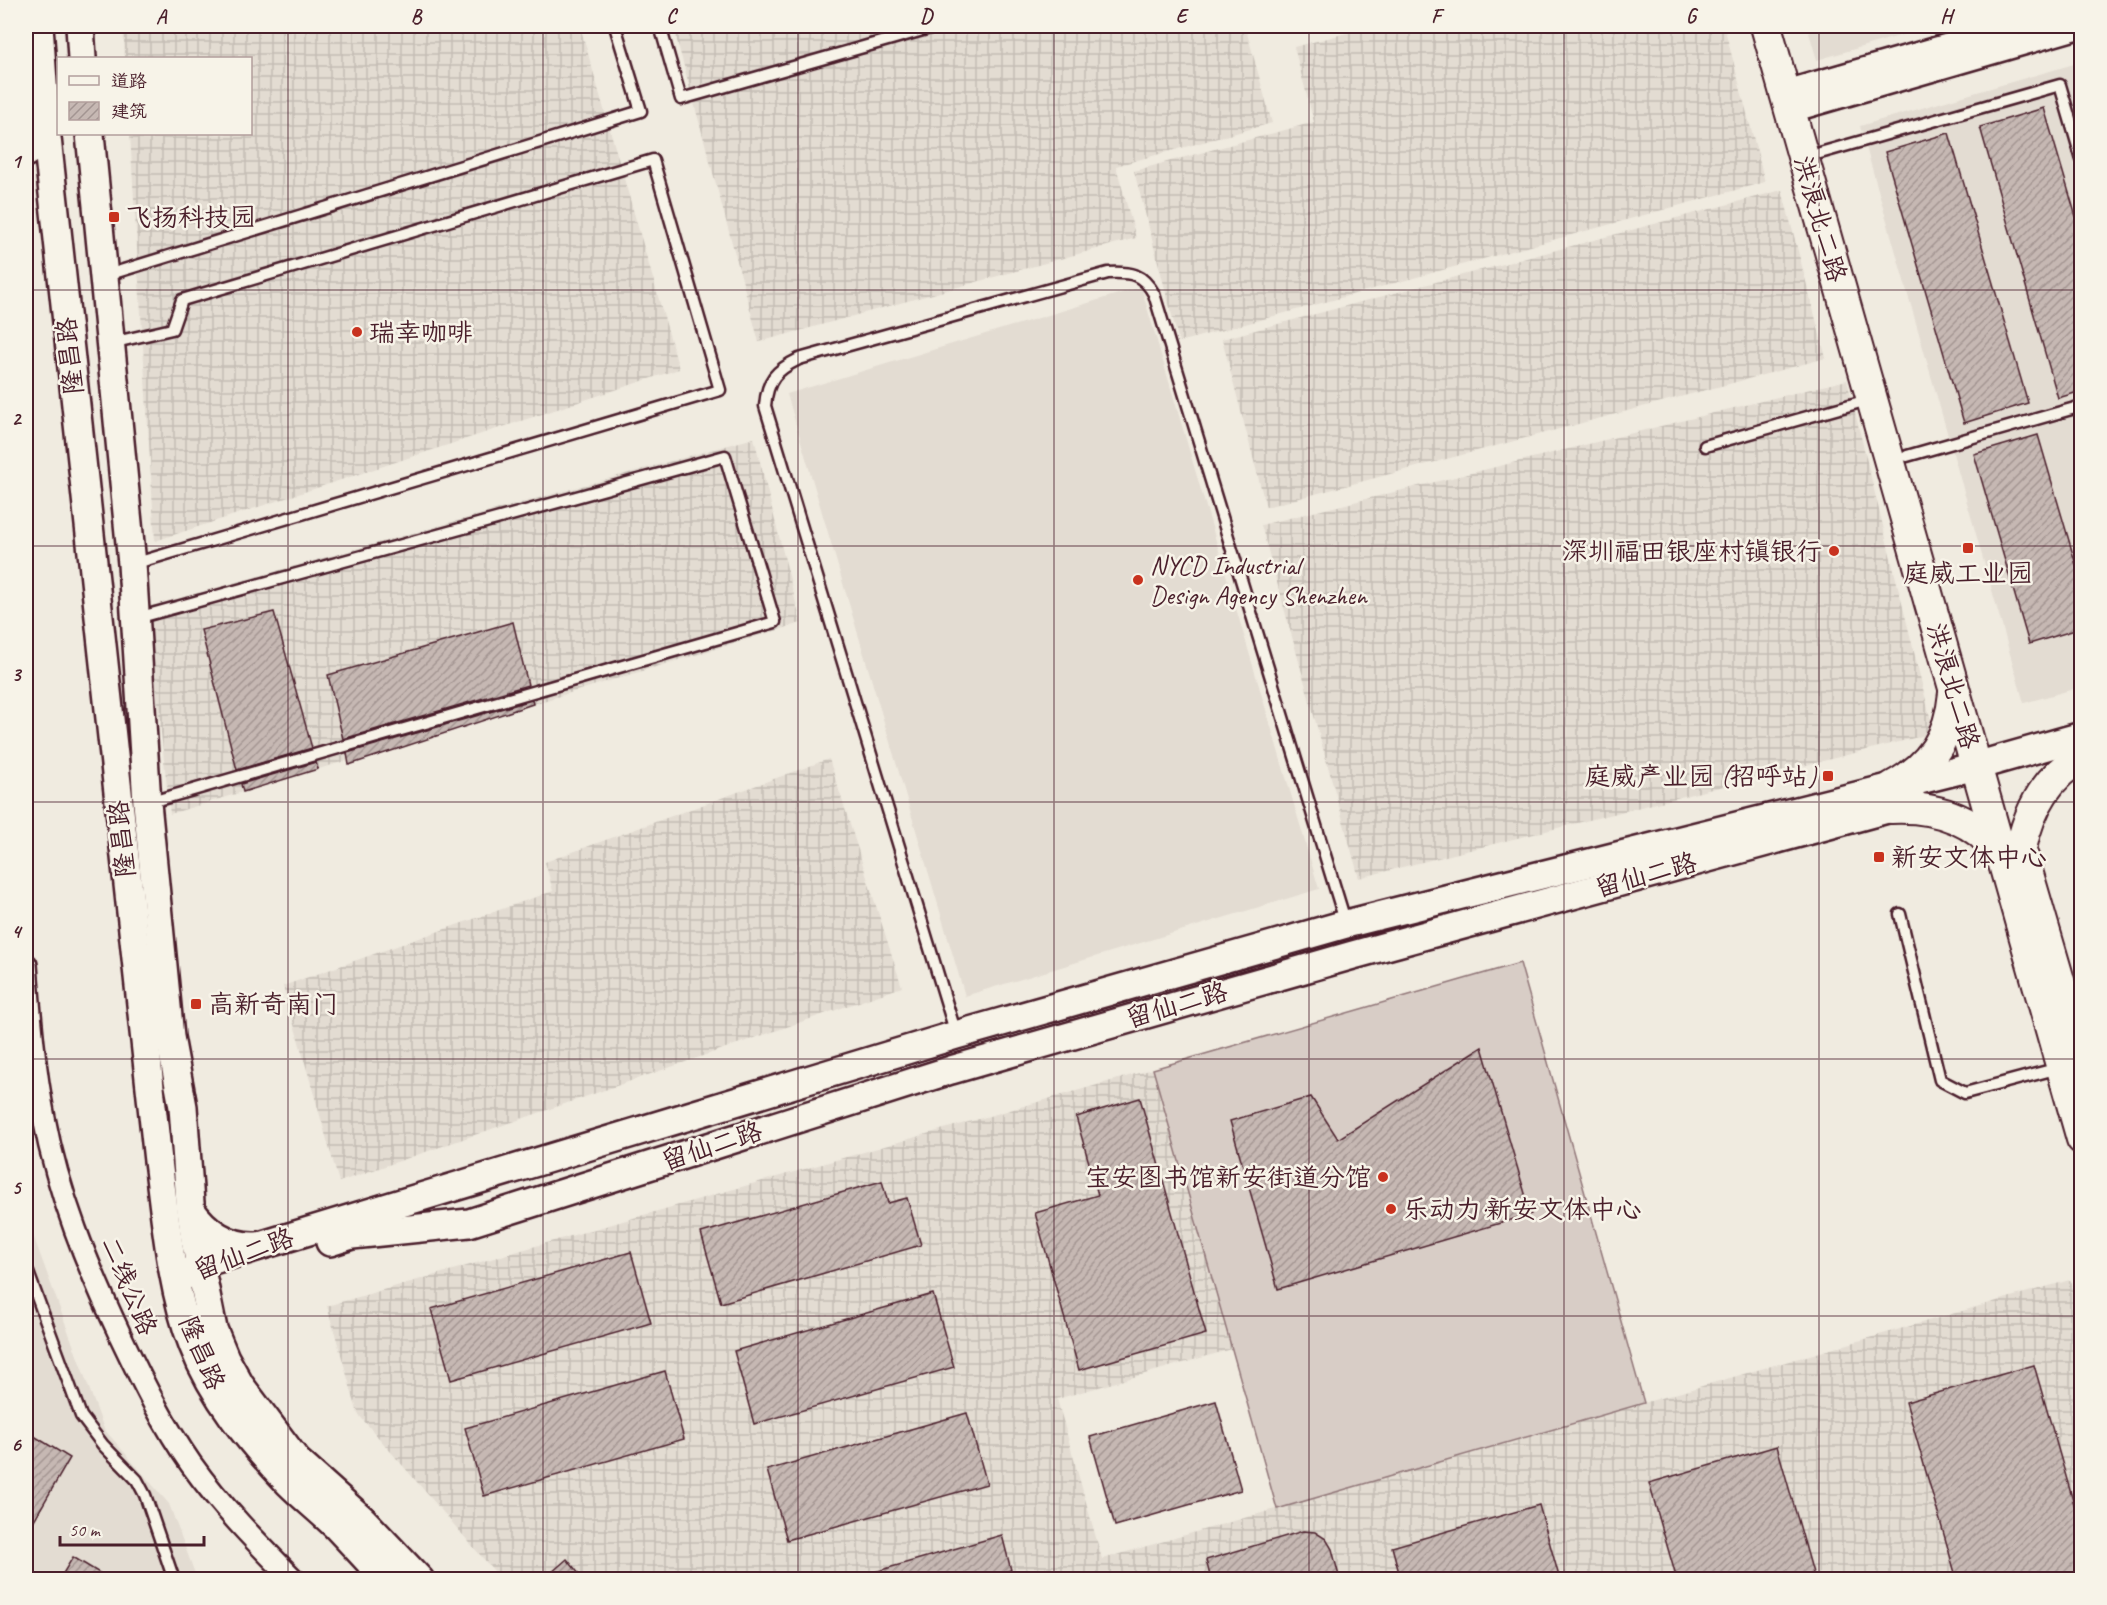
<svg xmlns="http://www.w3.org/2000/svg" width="2107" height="1605" font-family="Caveat,'LXGW WenKai TC',sans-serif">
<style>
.built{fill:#e3dcd2}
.industrial{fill:url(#industrial-grid)}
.garden{fill:#d8cdc6;stroke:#917678;stroke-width:1.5}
.building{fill:url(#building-hatch);stroke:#4a1f2b;stroke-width:1.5}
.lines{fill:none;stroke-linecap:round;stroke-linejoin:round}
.service-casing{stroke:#4a1f2b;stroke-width:15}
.minor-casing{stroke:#4a1f2b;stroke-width:26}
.tertiary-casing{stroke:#4a1f2b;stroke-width:32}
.secondary-casing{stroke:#4a1f2b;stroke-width:34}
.service{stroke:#f7f3e8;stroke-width:10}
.minor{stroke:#f7f3e8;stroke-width:21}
.tertiary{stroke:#f7f3e8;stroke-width:27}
.secondary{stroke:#f7f3e8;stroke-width:30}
.grid{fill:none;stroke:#4a1f2b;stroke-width:1.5;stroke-opacity:0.55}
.poi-dot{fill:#c8321e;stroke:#f7f3e8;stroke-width:2}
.labels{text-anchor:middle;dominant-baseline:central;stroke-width:5;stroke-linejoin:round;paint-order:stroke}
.poi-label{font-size:26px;fill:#4a1f2b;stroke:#f7f3e8;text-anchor:start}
.street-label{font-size:26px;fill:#4a1f2b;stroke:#f7f3e8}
.neatline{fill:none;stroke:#4a1f2b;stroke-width:2}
.grid-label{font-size:20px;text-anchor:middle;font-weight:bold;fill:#4a1f2b}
</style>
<defs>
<pattern id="industrial-grid" width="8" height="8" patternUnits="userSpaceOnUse" patternTransform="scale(1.5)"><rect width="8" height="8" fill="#e3dcd2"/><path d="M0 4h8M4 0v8" fill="none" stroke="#c4bcb4"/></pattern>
<pattern id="building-hatch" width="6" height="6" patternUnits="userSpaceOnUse" patternTransform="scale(1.5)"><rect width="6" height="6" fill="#c6b8b3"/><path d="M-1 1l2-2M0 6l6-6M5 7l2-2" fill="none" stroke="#a39592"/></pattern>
</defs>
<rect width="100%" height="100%" fill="#f0ebe0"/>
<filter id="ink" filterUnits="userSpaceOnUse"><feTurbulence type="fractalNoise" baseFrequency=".0167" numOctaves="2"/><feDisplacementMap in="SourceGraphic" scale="12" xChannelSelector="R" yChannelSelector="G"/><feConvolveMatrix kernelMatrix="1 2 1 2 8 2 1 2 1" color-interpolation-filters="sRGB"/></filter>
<g filter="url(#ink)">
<!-- built -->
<g class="built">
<path d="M 1807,26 L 1933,26 L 1817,60 Z"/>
<path d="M 2081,62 L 2081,687 L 2024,703 L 1860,126 Z"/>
<path d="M 1141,287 L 1319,889 L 965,996 L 787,394 Z"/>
<path d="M 26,1216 L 104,1429 L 169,1504 L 197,1579 L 26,1579 Z"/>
</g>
<!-- industrial -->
<g class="industrial">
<path d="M 123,26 L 580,26 L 679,369 L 155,541 L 130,134 L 250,134 L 250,58 L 125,58 Z"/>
<path d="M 673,26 L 1245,26 L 1272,123 L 1116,166 L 1136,238 L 759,342 Z"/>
<path d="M 1373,26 L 1724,26 L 1765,182 L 1179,342 L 1134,171 L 1314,122 L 1294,47 Z"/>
<path d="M 1782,190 L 1826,358 L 1266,507 L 1222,339 Z"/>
<path d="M 1847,380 L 1934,733 L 1359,878 L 1261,525 Z"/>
<path d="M 754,438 L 801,623 L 170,814 L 147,607 Z"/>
<path d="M 829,759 L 902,987 L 339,1182 L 283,986 L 553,891 L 545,862 Z"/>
<path d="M 1153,1069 L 1232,1349 L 1057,1399 L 1102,1559 L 2070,1280 L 2082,1320 L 2081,1579 L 501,1579 L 358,1414 L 327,1306 Z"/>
</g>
<!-- garden -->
<path class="garden" d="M 1520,963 L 1644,1403 L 1277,1509 L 1153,1069 Z"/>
<!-- building -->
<g class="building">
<path d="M 2044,108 L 2082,237 L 2082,391 L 2058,398 L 1980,127 Z"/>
<path d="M 1949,133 L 2028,403 L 1964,423 L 1885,152 Z"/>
<path d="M 2038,435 L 2082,585 L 2082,628 L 2029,644 L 1974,454 Z"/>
<path d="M 274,612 L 312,748 L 237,770 L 201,630 Z"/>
<path d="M 513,622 L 528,685 L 343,739 L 328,675 Z"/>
<path d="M 532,700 L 533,704 L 349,765 L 347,753 Z"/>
<path d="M 316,762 L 318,769 L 243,792 L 241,784 Z"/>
<path d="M 1482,1047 L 1531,1214 L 1278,1289 L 1230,1121 L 1311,1097 L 1338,1139 Z"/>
<path d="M 1140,1098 L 1206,1334 L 1079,1370 L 1035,1213 L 1098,1195 L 1076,1117 Z"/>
<path d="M 882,1181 L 888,1203 L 907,1198 L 921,1245 L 721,1303 L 701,1233 Z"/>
<path d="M 631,1252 L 651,1323 L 451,1380 L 431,1309 Z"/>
<path d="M 933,1294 L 954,1367 L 754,1424 L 734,1351 Z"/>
<path d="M 2034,1365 L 2082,1532 L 2082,1580 L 1957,1580 L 1906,1402 Z"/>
<path d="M 665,1371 L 684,1439 L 484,1496 L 465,1428 Z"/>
<path d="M 1216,1401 L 1241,1490 L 1115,1526 L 1090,1437 Z"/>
<path d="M 967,1413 L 987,1484 L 787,1540 L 767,1470 Z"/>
<path d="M 26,1431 L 70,1458 L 26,1534 Z"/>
<path d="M 1777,1446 L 1815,1580 L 1677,1580 L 1649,1483 Z"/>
<path d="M 1539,1505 L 1560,1580 L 1401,1580 L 1392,1547 Z"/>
<path d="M 1303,1531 L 1315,1532 L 1326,1539 L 1332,1549 L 1340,1580 L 1211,1580 L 1206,1560 Z"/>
<path d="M 1002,1535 L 1011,1570 L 977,1580 L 864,1580 L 864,1575 Z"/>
<path d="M 73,1557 L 111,1580 L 59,1580 Z"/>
<path d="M 567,1559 L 584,1580 L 543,1580 Z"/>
</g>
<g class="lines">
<!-- service casing -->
<g class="service-casing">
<g id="service">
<path d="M 660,26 L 681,99 L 937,26"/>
<path d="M 1820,153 L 2060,85 L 2082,160"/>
<path d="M 104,276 L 641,111 L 615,26"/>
<path d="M 111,343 L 172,329 L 182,300 L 653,160 L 720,390 L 133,564"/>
<path d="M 1705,446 L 1871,399"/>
<path d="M 1907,456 L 2082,406"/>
<path d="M 137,618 L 725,456 L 775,622 L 148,803"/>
<path d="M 1900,914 L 1940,1080 L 1965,1093 L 2059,1068"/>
<path d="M 956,1034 L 765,406 C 767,380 776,370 799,359 L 1108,273 C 1131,272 1142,273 1154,294 L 1346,924"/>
<path d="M 26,1267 L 81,1416 L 103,1445 L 137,1480 L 145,1495 L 174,1580"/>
</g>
</g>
<!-- minor casing -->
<g class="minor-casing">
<g id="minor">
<path d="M 2013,26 L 1800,87 L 1787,102 L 1806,107 L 2082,27"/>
<path d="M 26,156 L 38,148 L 47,138"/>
<path d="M 26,965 C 30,1016 34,1068 44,1118 C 58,1194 88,1267 121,1337 C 142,1381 163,1424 191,1464 C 221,1506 257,1543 294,1580"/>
</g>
</g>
<!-- tertiary casing -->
<g class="tertiary-casing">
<g id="tertiary">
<path d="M 39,26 L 47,138 L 158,1161 C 166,1222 171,1288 193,1345 C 213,1397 251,1443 289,1483 C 304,1498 321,1511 336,1526 C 353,1544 370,1562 386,1580"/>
<path d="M 80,26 L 82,58"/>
<path d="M 90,134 L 132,564 L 147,803 L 170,1037 L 183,1107 L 190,1203 L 195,1240 L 213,1329 L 225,1358 L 240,1385 L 297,1461 L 363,1520 L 420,1580"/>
<path d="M 191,1210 C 205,1231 228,1247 256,1246"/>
<path d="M 330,1242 L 352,1235 L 469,1223 L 951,1070 L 1353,955 L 1913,802"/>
<path d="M 176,1282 L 200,1264 L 956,1035 L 1346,924 L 1976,766 L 2082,736"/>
</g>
</g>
<!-- secondary casing -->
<g class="secondary-casing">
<g id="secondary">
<path d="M 1766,26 L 2082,1139"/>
<path d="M 1892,787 C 1931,766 1950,737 1954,693"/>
<path d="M 1891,808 C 1934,806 1972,817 1999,852"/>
<path d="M 2021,848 C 2029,811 2046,776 2082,757"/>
<path d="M 2023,857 L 2082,1059"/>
</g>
</g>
<!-- service -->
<use href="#service" class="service"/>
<!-- minor -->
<use href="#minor" class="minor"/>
<!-- tertiary -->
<use href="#tertiary" class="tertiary"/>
<!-- secondary -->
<use href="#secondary" class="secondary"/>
</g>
</g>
<!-- grid -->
<path class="grid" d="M 288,26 L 288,1580M 543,26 L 543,1580M 798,26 L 798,1580M 1054,26 L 1054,1580M 1309,26 L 1309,1580M 1564,26 L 1564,1580M 1819,26 L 1819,1580M 26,290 L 2082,290M 26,546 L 2082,546M 26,802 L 2082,802M 26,1059 L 2082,1059M 26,1316 L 2082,1316"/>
<!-- markers -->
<g class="poi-dot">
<rect x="108" y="211" width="12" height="12" rx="3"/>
<circle cx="357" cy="332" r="6"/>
<rect x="1962" y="542" width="12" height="12" rx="3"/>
<circle cx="1834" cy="551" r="6"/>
<circle cx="1138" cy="580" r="6"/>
<rect x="1822" y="770" width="12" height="12" rx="3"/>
<rect x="1873" y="851" width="12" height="12" rx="3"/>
<rect x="190" y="998" width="12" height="12" rx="3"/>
<circle cx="1383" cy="1177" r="6"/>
<circle cx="1391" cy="1209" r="6"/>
</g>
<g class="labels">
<!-- poi labels -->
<g class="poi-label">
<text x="126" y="217">飞扬科技园</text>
<text x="369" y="332">瑞幸咖啡</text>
<text x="1822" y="551" text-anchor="end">深圳福田银座村镇银行</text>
<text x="1150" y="565">NYCD Industrial<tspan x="1150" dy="30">Design Agency Shenzhen</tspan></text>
<text x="1968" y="573" text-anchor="middle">庭威工业园</text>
<text x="1816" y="776" text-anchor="end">庭威产业园 (招呼站)</text>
<text x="1891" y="857">新安文体中心</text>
<text x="208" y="1004">高新奇南门</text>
<text x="1371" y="1177" text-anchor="end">宝安图书馆新安街道分馆</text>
<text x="1403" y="1209">乐动力·新安文体中心</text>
</g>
<!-- street labels -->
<g class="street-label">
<text transform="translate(1820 219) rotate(74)">洪浪北二路</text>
<text transform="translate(70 356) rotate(-96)">隆昌路</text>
<text transform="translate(1953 686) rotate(74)">洪浪北二路</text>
<text transform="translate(122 839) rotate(-96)">隆昌路</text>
<text transform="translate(1646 875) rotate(-15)">留仙二路</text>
<text transform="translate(1177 1005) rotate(-16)">留仙二路</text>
<text transform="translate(712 1146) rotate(-18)">留仙二路</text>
<text transform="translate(244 1254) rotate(-20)">留仙二路</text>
<text transform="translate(129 1286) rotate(67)">二线公路</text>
<text transform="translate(202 1353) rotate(67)">隆昌路</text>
</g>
</g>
<!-- margin -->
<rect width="2107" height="1605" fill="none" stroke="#f7f3e8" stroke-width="66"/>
<!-- legend -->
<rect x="57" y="57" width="195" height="78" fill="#f7f3e8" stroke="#b29e9c" stroke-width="1.5"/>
<rect x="69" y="76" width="30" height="9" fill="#f7f3e8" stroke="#b29e9c" stroke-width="1.5"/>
<text x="111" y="87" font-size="18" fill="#4a1f2b">道路</text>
<rect x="69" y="102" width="30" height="18" fill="url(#building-hatch)" stroke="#b29e9c" stroke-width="1.5"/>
<text x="111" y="117" font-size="18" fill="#4a1f2b">建筑</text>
<!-- scale -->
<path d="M60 1536v9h144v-9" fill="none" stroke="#4a1f2b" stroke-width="3"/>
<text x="69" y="1536" font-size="18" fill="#4a1f2b" stroke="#f7f3e8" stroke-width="4.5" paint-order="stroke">50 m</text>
<rect x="33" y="33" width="2041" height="1539" class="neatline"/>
<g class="grid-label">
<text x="161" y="23">A</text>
<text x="416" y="23">B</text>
<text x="671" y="23">C</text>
<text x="926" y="23">D</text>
<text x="1181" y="23">E</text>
<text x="1436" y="23">F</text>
<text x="1691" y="23">G</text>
<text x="1946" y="23">H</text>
<text x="16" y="168">1</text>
<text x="16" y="425">2</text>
<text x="16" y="681">3</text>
<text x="16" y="938">4</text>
<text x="16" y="1194">5</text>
<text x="16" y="1451">6</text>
</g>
</svg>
